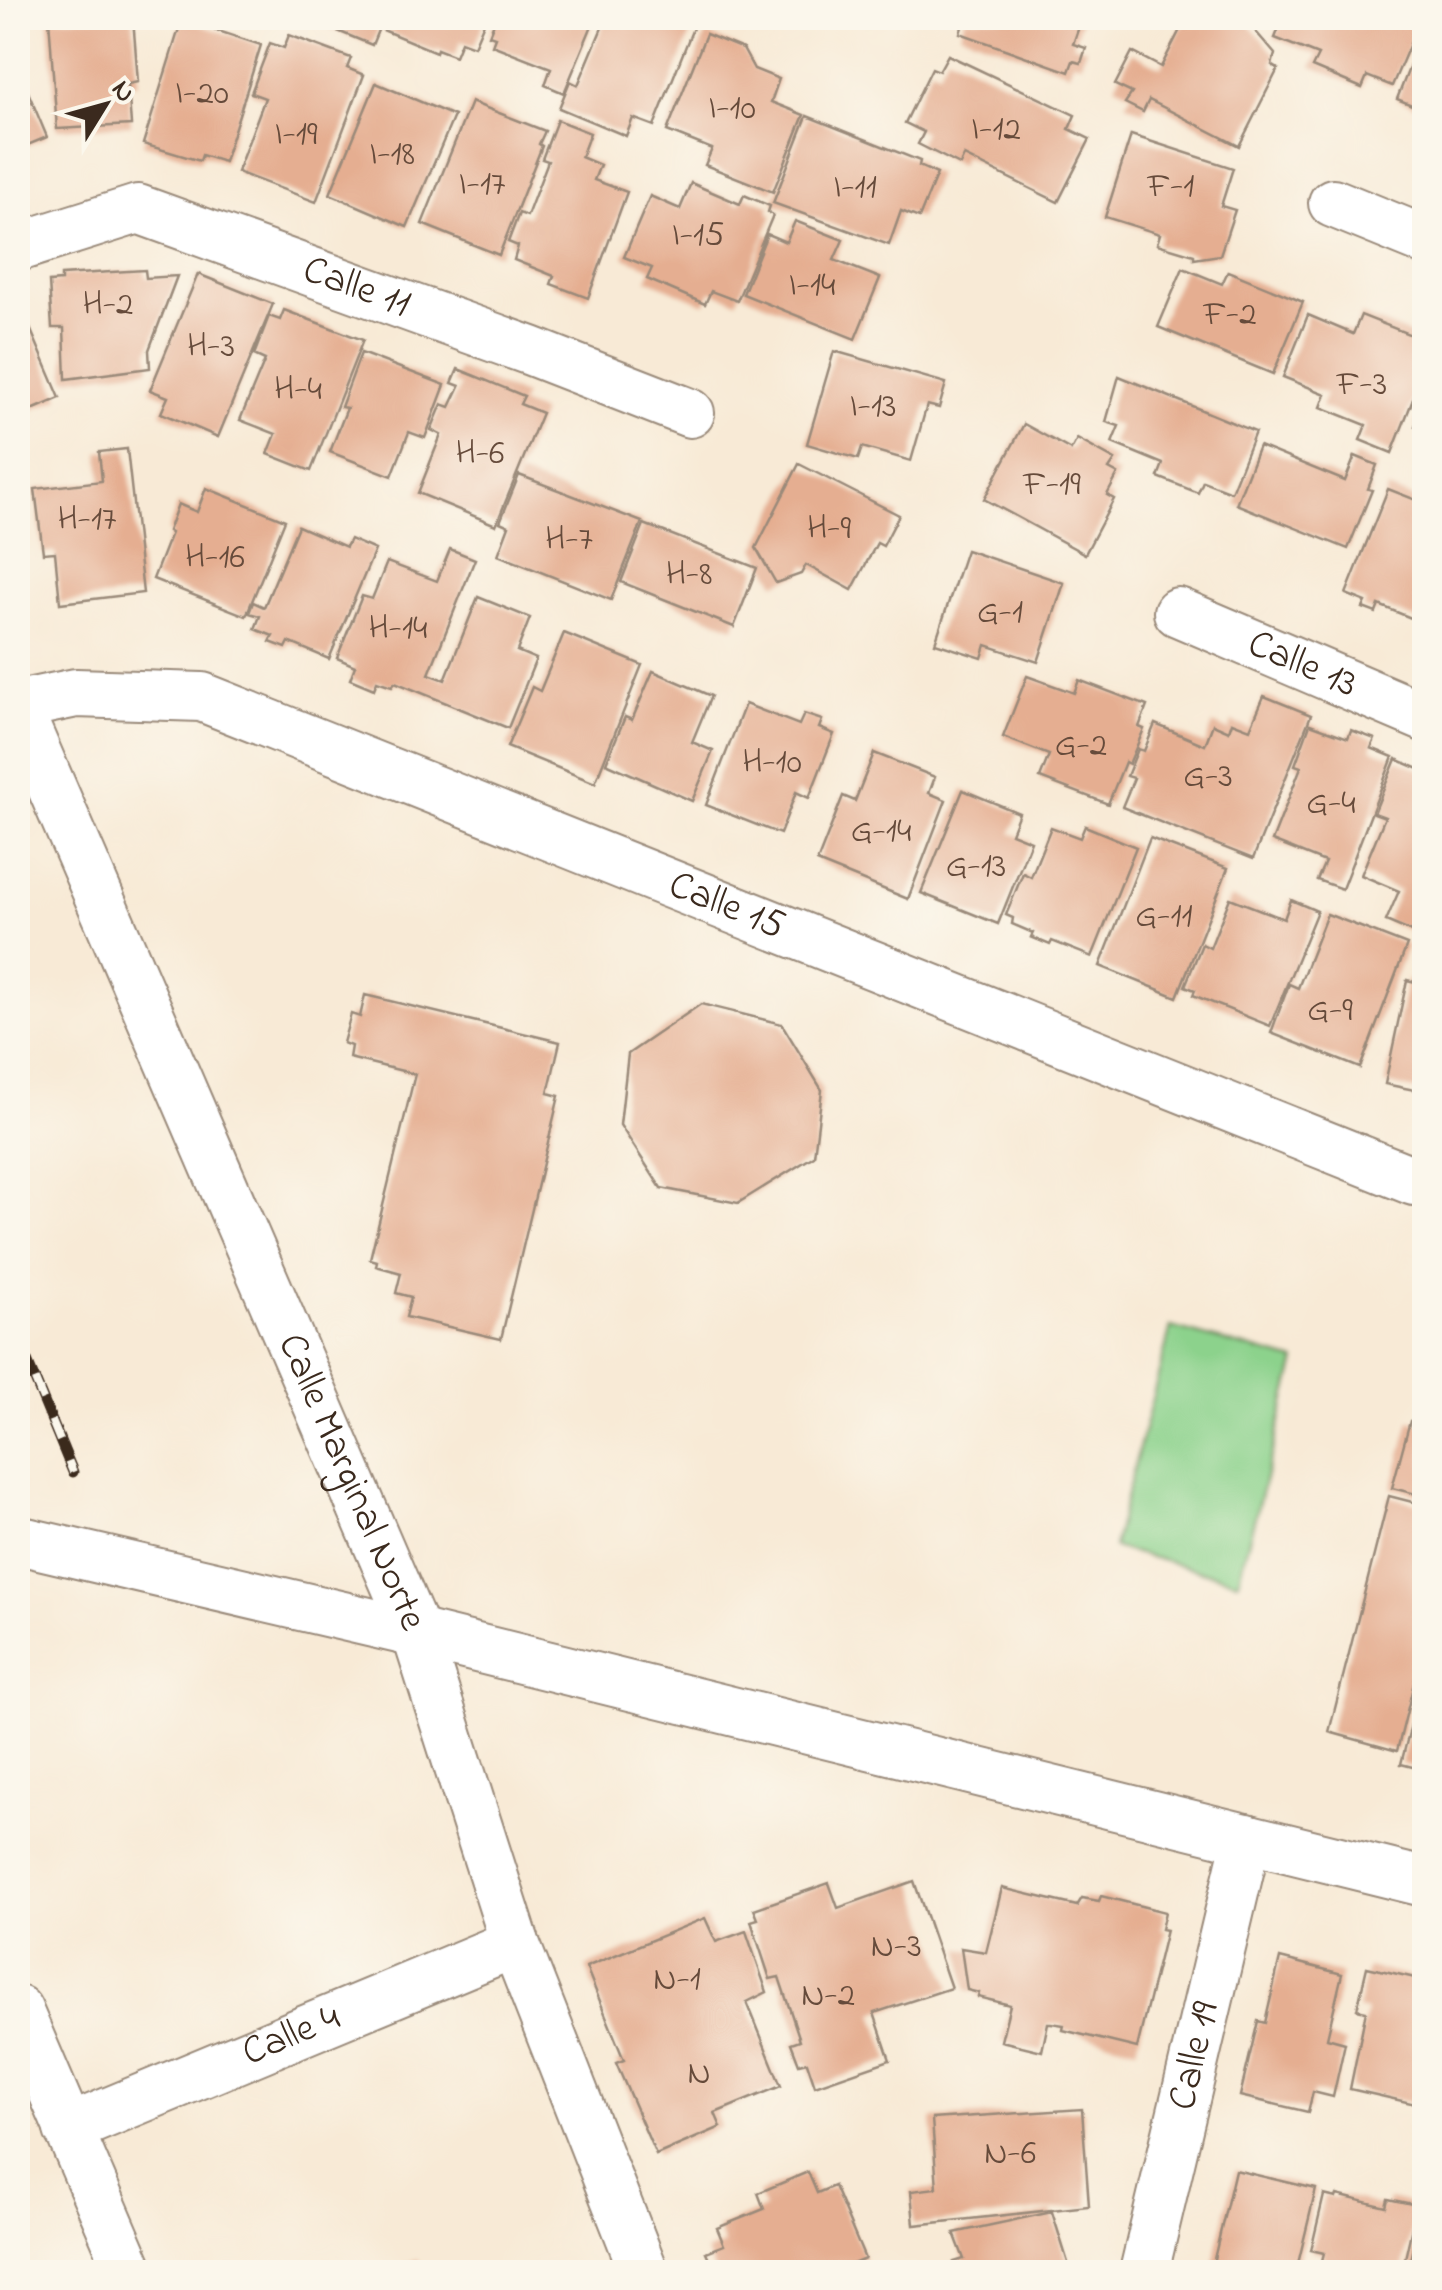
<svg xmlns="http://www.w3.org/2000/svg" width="1442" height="2290" font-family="'Indie Flower',sans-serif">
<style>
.green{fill:#8cd28c;stroke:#647e55;stroke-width:2.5}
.building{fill:#e5ae91}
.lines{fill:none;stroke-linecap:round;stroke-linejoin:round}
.minor-casing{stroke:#9a8a7a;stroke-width:52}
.minor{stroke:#fff;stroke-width:48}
.rail-casing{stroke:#3b2a1e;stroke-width:11}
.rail{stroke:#fbf7ec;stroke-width:8;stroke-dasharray:22;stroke-linecap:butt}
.labels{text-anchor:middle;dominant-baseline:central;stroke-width:8;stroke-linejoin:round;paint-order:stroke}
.number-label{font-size:35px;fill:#664b3b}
.street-label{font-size:40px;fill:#3b2a1e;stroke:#fbf7ec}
</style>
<rect width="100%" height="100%" fill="#fbf7ec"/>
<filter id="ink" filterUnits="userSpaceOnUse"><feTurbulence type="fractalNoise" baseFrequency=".01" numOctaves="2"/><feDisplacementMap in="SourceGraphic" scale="20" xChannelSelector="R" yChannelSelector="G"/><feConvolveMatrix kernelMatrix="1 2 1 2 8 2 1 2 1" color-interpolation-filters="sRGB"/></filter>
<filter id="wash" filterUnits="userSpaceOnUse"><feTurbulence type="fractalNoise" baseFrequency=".0048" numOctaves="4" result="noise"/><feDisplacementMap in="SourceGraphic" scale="40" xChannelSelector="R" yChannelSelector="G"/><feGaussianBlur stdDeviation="2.25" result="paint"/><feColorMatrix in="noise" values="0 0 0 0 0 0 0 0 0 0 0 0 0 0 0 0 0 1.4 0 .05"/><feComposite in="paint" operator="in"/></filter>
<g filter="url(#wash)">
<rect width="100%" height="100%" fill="#f8ead6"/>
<!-- green -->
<path class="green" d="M 1171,1327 L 1296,1361 L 1238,1581 L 1113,1547 Z"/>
<g id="blocks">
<!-- building -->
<g class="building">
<path d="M 49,18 L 133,18 L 138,82 L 128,84 L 131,125 L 57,129 Z"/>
<path d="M 306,18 L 383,18 L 372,45 Z"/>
<path d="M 388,18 L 486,18 L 474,46 L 461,41 L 455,56 L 437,49 L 436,52 L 383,30 Z"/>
<path d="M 496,18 L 595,18 L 564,93 L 545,85 L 551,68 L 492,45 L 495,37 L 489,35 Z"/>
<path d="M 606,18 L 697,18 L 654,126 L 633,118 L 626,136 L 559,108 L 570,81 L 578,85 Z"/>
<path d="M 965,18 L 1082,18 L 1073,44 L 1086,48 L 1081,63 L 1073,61 L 1069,72 L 960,33 Z"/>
<path d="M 1186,18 L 1226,18 L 1240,25 L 1244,18 L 1275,54 L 1272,65 L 1278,69 L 1239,146 L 1149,100 L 1143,112 L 1125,103 L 1132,93 L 1115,85 L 1132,52 L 1161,67 Z"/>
<path d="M 1283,18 L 1421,18 L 1392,86 L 1367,76 L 1362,88 L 1312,67 L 1318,55 L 1275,38 Z"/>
<path d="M 182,19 L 261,45 L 224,162 L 202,155 L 200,161 L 143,144 Z"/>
<path d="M 706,34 L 743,49 L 754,69 L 779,79 L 771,102 L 804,115 L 773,192 L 705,165 L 712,149 L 667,131 Z"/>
<path d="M 289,35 L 351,58 L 347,68 L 364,75 L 316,202 L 237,172 L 265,98 L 251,93 L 270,43 L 284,48 Z"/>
<path d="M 1420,40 L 1424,41 L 1424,110 L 1397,99 Z"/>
<path d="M 948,55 L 1075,115 L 1069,129 L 1090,139 L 1058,202 L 964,156 L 960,165 L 918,144 L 924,132 L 905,123 L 932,68 L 939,71 Z"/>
<path d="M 18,68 L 47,137 L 18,149 Z"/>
<path d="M 376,83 L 454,116 L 407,227 L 330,194 Z"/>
<path d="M 471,102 L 545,131 L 539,144 L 542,146 L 499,255 L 422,224 Z"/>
<path d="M 807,116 L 920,161 L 919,166 L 937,174 L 919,218 L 901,211 L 889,245 L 773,203 Z"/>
<path d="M 557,120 L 590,133 L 581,157 L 600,165 L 594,180 L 627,192 L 588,298 L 551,284 L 554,276 L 514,260 L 518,246 L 508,242 L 519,213 L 527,216 L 548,161 L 542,159 Z"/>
<path d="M 1131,135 L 1233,168 L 1221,206 L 1235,210 L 1220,255 L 1194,259 L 1194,255 L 1157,244 L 1160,234 L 1105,217 Z"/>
<path d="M 691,183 L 740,204 L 744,195 L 770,206 L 768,212 L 773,215 L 737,301 L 711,291 L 705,304 L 647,279 L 652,268 L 624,257 L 650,196 L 680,209 Z"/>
<path d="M 795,221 L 843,240 L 834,260 L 880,278 L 855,339 L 743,294 L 767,234 L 786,242 Z"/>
<path d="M 1183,268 L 1222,284 L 1228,271 L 1303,302 L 1273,374 L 1158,327 Z"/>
<path d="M 145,270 L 146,278 L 177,276 L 149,350 L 150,368 L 66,379 L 64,328 L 52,328 L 49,282 L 61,281 L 61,275 Z"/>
<path d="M 198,274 L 273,304 L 218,437 L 161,413 L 168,397 L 150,390 Z"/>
<path d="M 18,300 L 60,398 L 18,416 Z"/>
<path d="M 284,310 L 363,340 L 311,471 L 268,454 L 276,434 L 240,420 L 265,360 L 254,355 L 269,316 L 280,320 Z"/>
<path d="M 1308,315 L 1353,334 L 1361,315 L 1424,340 L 1424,371 L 1392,453 L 1360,440 L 1366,425 L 1321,407 L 1326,394 L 1283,377 Z"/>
<path d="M 834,351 L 946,383 L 939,408 L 927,405 L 911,461 L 862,447 L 858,459 L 807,444 Z"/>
<path d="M 361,353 L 445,385 L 425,438 L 409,432 L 392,476 L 330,452 L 347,408 L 341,407 Z"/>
<path d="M 458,369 L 524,396 L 520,404 L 542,413 L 496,525 L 418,493 L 441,435 L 431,430 L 442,404 L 450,407 L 460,386 L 452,383 Z"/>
<path d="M 1119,376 L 1255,432 L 1231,492 L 1203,481 L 1198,493 L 1158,477 L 1163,464 L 1112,443 L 1119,426 L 1106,422 Z"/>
<path d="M 1424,402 L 1424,430 L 1415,426 Z"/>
<path d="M 1024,424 L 1071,450 L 1077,439 L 1115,460 L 1109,469 L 1118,474 L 1107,495 L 1114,499 L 1085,554 L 984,499 Z"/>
<path d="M 1259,446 L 1345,481 L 1355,456 L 1377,465 L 1368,489 L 1372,490 L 1348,549 L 1236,504 Z"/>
<path d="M 127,449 L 143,593 L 60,603 L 55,552 L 43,553 L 35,489 L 102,481 L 99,452 Z"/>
<path d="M 799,464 L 899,515 L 883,546 L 877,543 L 852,590 L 806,565 L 801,574 L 776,583 L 756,548 Z"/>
<path d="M 519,475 L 642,522 L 611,600 L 498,555 L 509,526 L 500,522 Z"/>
<path d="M 206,488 L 285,520 L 246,616 L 153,579 L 171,533 L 168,531 L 178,504 L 197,512 Z"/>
<path d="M 1388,489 L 1424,503 L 1424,614 L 1421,622 L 1379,605 L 1376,613 L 1363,608 L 1366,602 L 1346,594 Z"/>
<path d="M 644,524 L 757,568 L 734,627 L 621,582 Z"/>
<path d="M 298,526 L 346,547 L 350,539 L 375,550 L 329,659 L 289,642 L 286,648 L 270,642 L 273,636 L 255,629 L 260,616 L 249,613 L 253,602 L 264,607 Z"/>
<path d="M 450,549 L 475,559 L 429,674 L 445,680 L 478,597 L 530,618 L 517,651 L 536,659 L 508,728 L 395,682 L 392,686 L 377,681 L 374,689 L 350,679 L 355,666 L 337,658 L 362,596 L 372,599 L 387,562 L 437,581 Z"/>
<path d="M 966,550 L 1064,583 L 1038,662 L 986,645 L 982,658 L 935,643 Z"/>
<path d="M 564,633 L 642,665 L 595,783 L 507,747 L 532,687 L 540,691 Z"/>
<path d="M 653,671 L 711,696 L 692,742 L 713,751 L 692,801 L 606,763 L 625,717 L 632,720 Z"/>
<path d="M 1027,676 L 1074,693 L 1079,680 L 1147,706 L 1139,727 L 1144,729 L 1129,764 L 1125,762 L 1108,804 L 1040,778 L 1049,755 L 1003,737 Z"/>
<path d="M 1264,696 L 1311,715 L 1253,859 L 1122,807 L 1134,778 L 1127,776 L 1138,749 L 1144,751 L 1155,724 L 1205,745 L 1213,724 L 1229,731 L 1232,722 L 1250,729 Z"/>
<path d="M 745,704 L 799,725 L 804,714 L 822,720 L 819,728 L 834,734 L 809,798 L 796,792 L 780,834 L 706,805 Z"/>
<path d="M 1310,724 L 1348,738 L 1351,730 L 1375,739 L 1371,748 L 1393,757 L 1342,889 L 1317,880 L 1325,862 L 1272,841 L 1301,767 L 1295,765 Z"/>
<path d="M 874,753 L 935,777 L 929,793 L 946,800 L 908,899 L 817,862 L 843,796 L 855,801 Z"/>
<path d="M 1396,759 L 1424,771 L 1424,937 L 1386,921 L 1399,891 L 1361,875 L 1385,817 L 1374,813 Z"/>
<path d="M 963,790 L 1019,813 L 1011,833 L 1031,841 L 998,924 L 921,893 Z"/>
<path d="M 1085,826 L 1136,847 L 1092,957 L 1052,941 L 1050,945 L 1031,937 L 1033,933 L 1012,924 L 1013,918 L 1006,915 L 1023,873 L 1031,877 L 1051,827 L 1080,838 Z"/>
<path d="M 1150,838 L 1228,868 L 1177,997 L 1100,966 Z"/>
<path d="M 1230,898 L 1284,919 L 1291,900 L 1317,911 L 1270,1026 L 1193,995 L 1195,990 L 1185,986 L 1202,944 L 1210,948 Z"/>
<path d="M 1327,914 L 1407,945 L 1360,1068 L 1271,1033 L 1289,984 L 1298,988 Z"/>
<path d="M 1407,980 L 1424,984 L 1424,1092 L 1385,1084 Z"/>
<path d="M 365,995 L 560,1042 L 548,1093 L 559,1096 L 501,1339 L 406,1317 L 411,1297 L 396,1293 L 401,1273 L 376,1266 L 377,1261 L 370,1259 L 415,1074 L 349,1058 L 351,1046 L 343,1043 L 351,1014 L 360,1017 Z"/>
<path d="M 701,1004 L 782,1024 L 822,1090 L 814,1156 L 738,1203 L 661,1188 L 620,1125 L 628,1054 Z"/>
<path d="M 1410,1421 L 1424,1425 L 1424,1496 L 1392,1488 Z"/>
<path d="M 1389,1496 L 1424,1505 L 1424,1643 L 1397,1751 L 1329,1732 Z"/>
<path d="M 1418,1697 L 1424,1698 L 1424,1770 L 1401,1764 Z"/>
<path d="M 914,1881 L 951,1988 L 874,2013 L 890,2060 L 815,2086 L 807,2062 L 799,2064 L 791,2043 L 800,2040 L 779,1977 L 770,1979 L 751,1921 L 758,1919 L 754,1909 L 829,1883 L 838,1908 Z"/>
<path d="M 1002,1888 L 1077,1906 L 1082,1898 L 1099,1901 L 1101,1896 L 1165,1912 L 1161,1929 L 1166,1930 L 1137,2048 L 1063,2030 L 1064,2025 L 1051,2023 L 1048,2023 L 1042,2051 L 1001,2041 L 1010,2005 L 978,1997 L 979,1993 L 967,1990 L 961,1948 L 986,1952 Z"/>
<path d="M 705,1918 L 716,1942 L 746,1931 L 767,1992 L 747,2002 L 781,2086 L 715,2113 L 721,2127 L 656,2155 L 616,2063 L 624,2060 L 586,1967 Z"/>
<path d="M 1280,1958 L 1342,1974 L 1327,2038 L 1345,2043 L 1333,2097 L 1313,2092 L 1308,2112 L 1240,2096 L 1258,2021 L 1265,2023 Z"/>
<path d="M 1367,1967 L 1424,1980 L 1424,2106 L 1350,2089 L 1366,2011 L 1357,2009 Z"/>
<path d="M 1082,2109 L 1089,2206 L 914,2225 L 911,2191 L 937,2188 L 932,2119 Z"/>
<path d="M 1235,2170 L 1316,2189 L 1296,2272 L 1211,2272 Z"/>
<path d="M 808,2172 L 817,2193 L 834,2186 L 865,2259 L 833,2272 L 715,2272 L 706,2252 L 724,2245 L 717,2228 L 764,2209 L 758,2193 Z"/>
<path d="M 1324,2195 L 1336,2198 L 1337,2195 L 1386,2207 L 1388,2199 L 1417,2205 L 1402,2272 L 1319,2272 L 1324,2253 L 1311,2250 Z"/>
<path d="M 1052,2212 L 1071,2272 L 958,2272 L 954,2262 L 964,2259 L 954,2233 Z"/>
<path d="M 1419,2223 L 1424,2225 L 1424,2272 L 1407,2272 Z"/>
<path d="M 418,2259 L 424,2272 L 385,2272 Z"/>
</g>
</g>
</g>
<g filter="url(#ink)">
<use href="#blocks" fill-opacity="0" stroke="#9a8a7a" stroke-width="2.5"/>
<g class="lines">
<!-- minor casing -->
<g class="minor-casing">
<g id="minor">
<path d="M 1333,203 L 1424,240"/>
<path id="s1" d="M 18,247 L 138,209 L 531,351 L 690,413"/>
<path id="s2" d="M 1178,612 L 1424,717"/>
<path id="s3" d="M 18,705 L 76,693 L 202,697 L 1414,1181 L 1424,1180"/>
<path id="s4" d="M 18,709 L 416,1633 L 515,1943 L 644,2272"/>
<path d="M 18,1540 L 416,1633 L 1424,1882"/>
<path d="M 18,2010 L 130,2272"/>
<path id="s5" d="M 68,2129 L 515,1943"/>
<path id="s6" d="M 1144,2272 L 1247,1838"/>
</g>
</g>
<!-- minor -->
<use href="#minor" class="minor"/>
<!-- rail casing -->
<g class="rail-casing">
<path id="rail" d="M 18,1339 L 73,1472"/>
</g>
<!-- rail -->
<use href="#rail" class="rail"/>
</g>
</g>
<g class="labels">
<!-- number labels -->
<g class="number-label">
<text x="202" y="94">I-20</text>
<text x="732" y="109">I-10</text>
<text x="996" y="130">I-12</text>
<text x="296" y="135">I-19</text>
<text x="392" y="155">I-18</text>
<text x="482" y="185">I-17</text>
<text x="1171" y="187">F-1</text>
<text x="855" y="188">I-11</text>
<text x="698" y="236">I-15</text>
<text x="812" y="286">I-14</text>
<text x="108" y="305">H-2</text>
<text x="1230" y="315">F-2</text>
<text x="211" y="347">H-3</text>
<text x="1362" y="385">F-3</text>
<text x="298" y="390">H-4</text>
<text x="873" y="407">I-13</text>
<text x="480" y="454">H-6</text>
<text x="1052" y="485">F-19</text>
<text x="87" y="520">H-17</text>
<text x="829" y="529">H-9</text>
<text x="569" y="540">H-7</text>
<text x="215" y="558">H-16</text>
<text x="689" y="575">H-8</text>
<text x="1000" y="613">G-1</text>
<text x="398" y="629">H-14</text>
<text x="1081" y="746">G-2</text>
<text x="772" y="763">H-10</text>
<text x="1208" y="777">G-3</text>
<text x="1331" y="804">G-4</text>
<text x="881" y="832">G-14</text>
<text x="976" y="867">G-13</text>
<text x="1164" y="917">G-11</text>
<text x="1330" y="1011">G-9</text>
<text x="896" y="1947">N-3</text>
<text x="677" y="1980">N-1</text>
<text x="828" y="1996">N-2</text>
<text x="699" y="2074">N</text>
<text x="1010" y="2154">N-6</text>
</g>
<!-- street labels -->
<g class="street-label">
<text stroke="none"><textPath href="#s1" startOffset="358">Calle 11</textPath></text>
<text stroke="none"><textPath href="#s2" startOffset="135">Calle 13</textPath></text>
<text stroke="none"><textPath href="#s3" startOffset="750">Calle 15</textPath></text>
<text stroke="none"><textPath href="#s4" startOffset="842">Calle Marginal Norte</textPath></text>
<text stroke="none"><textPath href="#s5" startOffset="242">Calle 4</textPath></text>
<text stroke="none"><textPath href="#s6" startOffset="222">Calle 19</textPath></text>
</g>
</g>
<!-- margin -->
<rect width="1442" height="2290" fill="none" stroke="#fbf7ec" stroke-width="60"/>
<!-- north arrow -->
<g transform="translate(105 105) rotate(53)" stroke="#fbf7ec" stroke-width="8" paint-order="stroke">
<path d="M0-8L18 38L0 25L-18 38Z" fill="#3b2a1e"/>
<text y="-15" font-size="28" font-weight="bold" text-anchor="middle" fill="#3b2a1e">N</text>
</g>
</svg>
